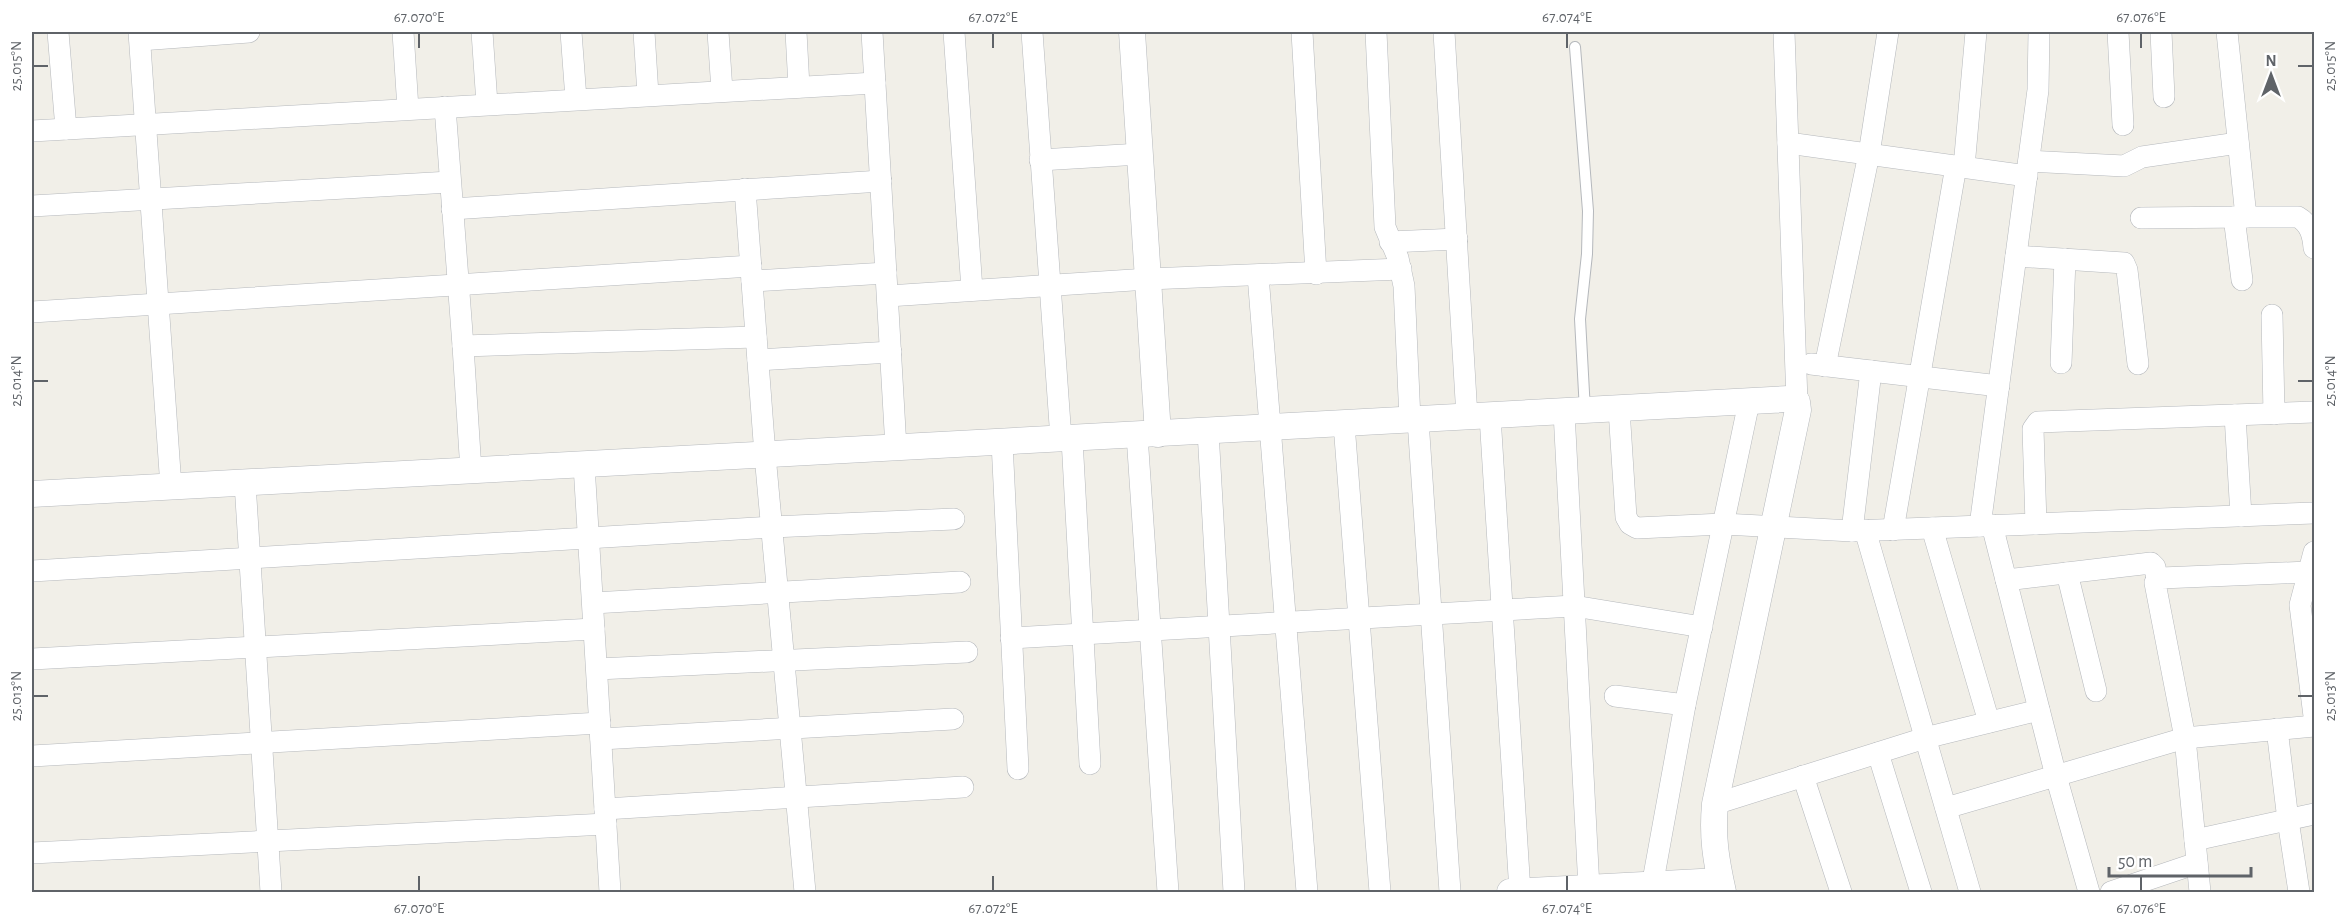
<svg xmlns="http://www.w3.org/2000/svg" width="2346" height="924" font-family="'Alegreya Sans',sans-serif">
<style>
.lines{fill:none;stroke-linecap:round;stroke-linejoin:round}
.service-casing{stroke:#b5b8bc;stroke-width:12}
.minor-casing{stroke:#b5b8bc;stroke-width:22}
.tertiary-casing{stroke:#b5b8bc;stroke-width:27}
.service{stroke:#fff;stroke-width:10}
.minor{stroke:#fff;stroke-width:21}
.tertiary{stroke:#fff;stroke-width:26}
.ticks{fill:none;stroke:#5f6368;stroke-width:2}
.neatline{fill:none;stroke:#5f6368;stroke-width:2}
.ticks-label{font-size:15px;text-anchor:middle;fill:#5f6368}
</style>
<rect width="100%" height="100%" fill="#f1efe8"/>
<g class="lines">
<!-- service casing -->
<g class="service-casing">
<path id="service" d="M 1575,47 L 1588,211 L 1587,254 L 1580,319 L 1585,411"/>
</g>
<!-- minor casing -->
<g class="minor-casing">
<g id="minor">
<path d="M 58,32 L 66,129"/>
<path d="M 139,32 L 171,487"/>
<path d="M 403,32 L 408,109"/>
<path d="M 482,32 L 487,104"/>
<path d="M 571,32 L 576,99"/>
<path d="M 644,32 L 648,95"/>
<path d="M 718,32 L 722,91"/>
<path d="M 796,32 L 799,87"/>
<path d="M 872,32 L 896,448"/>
<path d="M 954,32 L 972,290"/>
<path d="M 1032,32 L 1061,439"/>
<path d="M 1302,32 L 1316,274"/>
<path d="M 1376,32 L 1385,227 L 1398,258 L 1404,286 L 1410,420"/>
<path d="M 1444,32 L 1467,417"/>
<path d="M 1784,32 L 1797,402"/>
<path d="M 2118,32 L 2123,125"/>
<path d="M 2161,32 L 2164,97"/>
<path d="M 2227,32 L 2246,217 L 2298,217 C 2310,224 2313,235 2314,248"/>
<path d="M 140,40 L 249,32"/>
<path d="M 445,107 L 463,346 L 471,471"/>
<path d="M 32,131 L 875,83"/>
<path d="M 1788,143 L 2027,176"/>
<path d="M 1040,160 L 1140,154"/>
<path d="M 2029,161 L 2124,166 L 2142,157 L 2238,143"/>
<path d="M 1964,167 L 1976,32"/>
<path d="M 745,189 L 765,455 L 805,892"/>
<path d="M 32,206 L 450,182"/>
<path d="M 452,209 L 881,181"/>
<path d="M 2234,217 L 2242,280"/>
<path d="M 2141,218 L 2246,217"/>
<path d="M 1390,242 L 1457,239"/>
<path d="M 2016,256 L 2124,263 L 2127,270 L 2138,364"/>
<path d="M 1258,275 L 1307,892"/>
<path d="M 752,281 L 886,273"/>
<path d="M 888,296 L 1148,279 L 1401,269"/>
<path d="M 32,312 L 751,266"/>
<path d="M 2272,315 L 2274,414"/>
<path d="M 463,346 L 756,337"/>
<path d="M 758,360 L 891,352"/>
<path d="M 2061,363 L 2065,259"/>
<path d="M 1811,364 L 1999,386"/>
<path d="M 1825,366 L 1869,154 L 1888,32"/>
<path d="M 1619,409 L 1626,517 L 1630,524 L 1637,528 L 1723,524 L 1852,531 L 2314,513"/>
<path d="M 1564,412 L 1589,888"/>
<path d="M 2235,415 L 2241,516"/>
<path d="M 1490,416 L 1520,892"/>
<path d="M 1418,420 L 1450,892"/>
<path d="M 1344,424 L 1380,892"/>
<path d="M 1208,431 L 1234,892"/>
<path d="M 1137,435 L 1168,892"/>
<path d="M 1072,439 L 1090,764"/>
<path d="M 1002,442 L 1018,769"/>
<path d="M 584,465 L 610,892"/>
<path d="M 245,483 L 271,892"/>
<path d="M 2036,524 L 2033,429 L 2038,422 L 2314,412"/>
<path d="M 1992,525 L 2056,776 L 2089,892"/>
<path d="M 1980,526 L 2038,90 L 2039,32"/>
<path d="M 1932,528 L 1989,722"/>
<path d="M 1865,530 L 1970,892"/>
<path d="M 1893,530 L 1956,166"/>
<path d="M 1852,531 L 1871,371"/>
<path d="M 2314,552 L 2300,605 L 2314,716"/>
<path d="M 32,571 L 772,527 L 954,519"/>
<path d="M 2067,573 L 2096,691"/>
<path d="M 2006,580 L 2151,563 L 2155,567 L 2157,580"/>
<path d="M 593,603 L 960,582"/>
<path d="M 1011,638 L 1574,606 L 1702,627"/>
<path d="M 32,659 L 594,629"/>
<path d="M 597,669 L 967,652"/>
<path d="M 1615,696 L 1685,705"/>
<path d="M 2277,729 L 2288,820 L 2299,892"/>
<path d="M 601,739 L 953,719"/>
<path d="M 1878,753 L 1921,892"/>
<path d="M 32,756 L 600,723"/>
<path d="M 1803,776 L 1841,892"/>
<path d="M 1715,804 L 1925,738 L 2039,710"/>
<path d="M 1946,808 L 2185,738 L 2314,726"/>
<path d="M 605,809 L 963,787"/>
<path d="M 2195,840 L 2314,814"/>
<path d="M 32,853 L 606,824"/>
<path d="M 1651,892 L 1685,705 L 1749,402"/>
<path d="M 2111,892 L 2197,863"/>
<path d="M 2200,892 L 2185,738 L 2155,583 L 2161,578 L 2308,572"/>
</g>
</g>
<!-- tertiary casing -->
<g class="tertiary-casing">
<g id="tertiary">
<path d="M 1132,32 L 1158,434"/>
<path d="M 32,494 L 1789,399 L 1797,402 L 1798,410 L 1715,804 C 1712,837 1716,860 1723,892"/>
<path d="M 1510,892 L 1720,881"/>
</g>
</g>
<!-- service -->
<use href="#service" class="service"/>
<!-- minor -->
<use href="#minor" class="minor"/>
<!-- tertiary -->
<use href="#tertiary" class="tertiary"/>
</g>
<!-- ticks -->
<path class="ticks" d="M 419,33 L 419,48M 993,33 L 993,48M 1567,33 L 1567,48M 2141,33 L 2141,48M 33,66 L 48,66M 2298,66 L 2313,66M 33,381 L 48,381M 2298,381 L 2313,381M 33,696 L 48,696M 2298,696 L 2313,696M 419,876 L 419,891M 993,876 L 993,891M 1567,876 L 1567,891M 2141,876 L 2141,891"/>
<!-- border -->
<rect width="2346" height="924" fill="none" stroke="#ffffff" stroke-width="66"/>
<!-- north arrow -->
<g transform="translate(2271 75)" stroke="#ffffff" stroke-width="4.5" paint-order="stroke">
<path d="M0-4.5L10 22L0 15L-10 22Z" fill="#5f6368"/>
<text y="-9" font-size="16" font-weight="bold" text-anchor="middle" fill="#5f6368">N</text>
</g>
<!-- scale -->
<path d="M2109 867v9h142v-9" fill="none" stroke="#5f6368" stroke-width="3"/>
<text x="2118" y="867" font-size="18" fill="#5f6368" stroke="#ffffff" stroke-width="4.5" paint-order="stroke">50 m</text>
<rect x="33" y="33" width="2280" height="858" class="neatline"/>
<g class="ticks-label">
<text x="419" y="22">67.070°E</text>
<text x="993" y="22">67.072°E</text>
<text x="1567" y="22">67.074°E</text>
<text x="2141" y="22">67.076°E</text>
<text transform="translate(16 66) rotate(-90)" y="5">25.015°N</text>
<text transform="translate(2330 66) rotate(-90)" y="5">25.015°N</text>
<text transform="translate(16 381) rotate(-90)" y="5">25.014°N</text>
<text transform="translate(2330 381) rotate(-90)" y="5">25.014°N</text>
<text transform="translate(16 696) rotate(-90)" y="5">25.013°N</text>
<text transform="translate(2330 696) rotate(-90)" y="5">25.013°N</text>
<text x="419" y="913">67.070°E</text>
<text x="993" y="913">67.072°E</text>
<text x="1567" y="913">67.074°E</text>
<text x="2141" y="913">67.076°E</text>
</g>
</svg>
